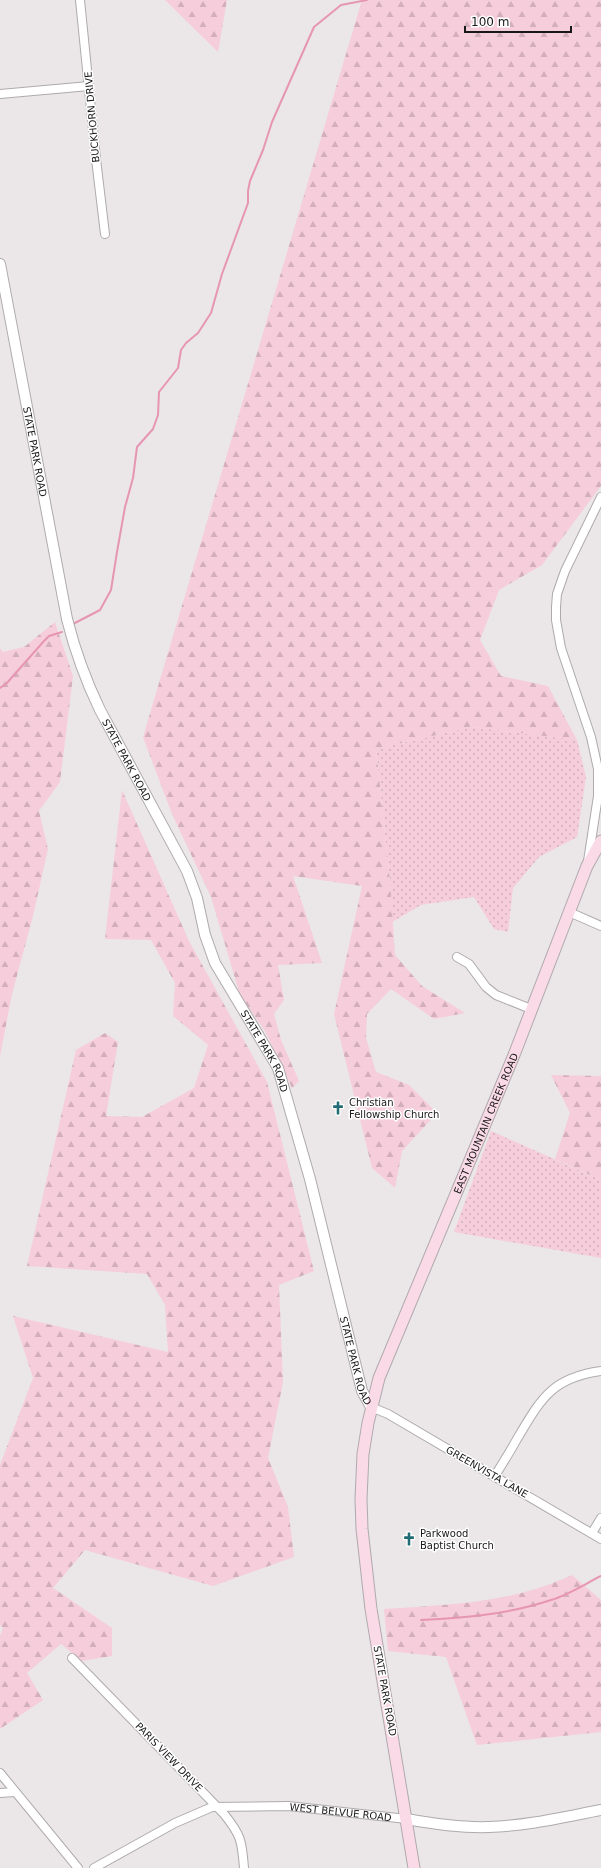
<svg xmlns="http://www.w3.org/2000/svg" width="601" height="1868" font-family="'DejaVu Sans',sans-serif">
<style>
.grass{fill:url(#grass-dots)}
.forest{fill:url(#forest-firs)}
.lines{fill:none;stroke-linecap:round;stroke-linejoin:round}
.stream{stroke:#e696b3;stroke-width:2}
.minor-casing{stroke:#afaaac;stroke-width:10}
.tertiary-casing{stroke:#afaaac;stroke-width:12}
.secondary-casing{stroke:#afaaac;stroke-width:13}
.minor{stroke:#fff;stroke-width:8}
.tertiary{stroke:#fff;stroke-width:10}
.secondary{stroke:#fadae6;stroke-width:11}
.labels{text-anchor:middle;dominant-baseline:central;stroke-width:3;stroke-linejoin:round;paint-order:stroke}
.street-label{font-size:10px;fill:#191818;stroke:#fff}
.poi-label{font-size:10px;fill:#191818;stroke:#fff;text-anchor:start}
</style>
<defs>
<pattern id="grass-dots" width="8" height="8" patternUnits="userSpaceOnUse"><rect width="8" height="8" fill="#f6cddb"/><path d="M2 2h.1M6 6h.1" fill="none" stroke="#d2afbb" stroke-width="1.8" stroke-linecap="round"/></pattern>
<pattern id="forest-firs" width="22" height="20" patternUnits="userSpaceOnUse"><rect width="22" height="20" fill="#f6cddb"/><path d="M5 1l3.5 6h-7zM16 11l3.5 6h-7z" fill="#d2afbb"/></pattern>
</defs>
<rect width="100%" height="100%" fill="#ebe6e8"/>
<!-- grass -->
<g class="grass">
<path d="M 471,727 L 577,740 L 586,777 L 577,837 L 539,857 L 513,888 L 508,932 L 494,929 L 474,897 L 421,905 L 392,922 L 390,880 L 376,749 Z"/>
<path d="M 491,1131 L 601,1180 L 601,1258 L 454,1232 Z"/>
</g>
<!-- forest -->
<g class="forest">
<path d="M 165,0 L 227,0 L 218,52 Z"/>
<path d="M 362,0 L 601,0 L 601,486 L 542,565 L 499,590 L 480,640 L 501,676 L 548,686 L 577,740 L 471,727 L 376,749 L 390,880 L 395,955 L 422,986 L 465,1013 L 434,1019 L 391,989 L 367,1014 L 366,1038 L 376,1072 L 409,1085 L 437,1113 L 402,1151 L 395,1188 L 372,1168 L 334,1014 L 362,886 L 293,876 L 322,963 L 278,965 L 284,1000 L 274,1014 L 281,1040 L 299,1081 L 292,1088 L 265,1031 L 240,995 L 211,897 L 172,814 L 143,737 Z"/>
<path d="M 55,622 L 73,676 L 60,782 L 39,811 L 48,849 L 33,916 L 12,994 L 0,1056 L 0,648 L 3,652 L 24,647 Z"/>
<path d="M 122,790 L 189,941 L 267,1082 L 314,1271 L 279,1285 L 283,1382 L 268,1458 L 288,1507 L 294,1557 L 213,1586 L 85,1550 L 53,1588 L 112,1628 L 112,1656 L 82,1661 L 61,1644 L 27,1673 L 43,1700 L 0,1729 L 0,1636 L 3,1628 L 0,1625 L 0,1465 L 33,1378 L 13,1316 L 168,1352 L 165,1305 L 147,1274 L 27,1266 L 76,1050 L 105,1033 L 118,1042 L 106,1116 L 142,1117 L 194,1088 L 208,1045 L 173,1016 L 175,983 L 151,940 L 105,939 Z"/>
<path d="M 551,1075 L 601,1076 L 601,1180 L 555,1159 L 570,1113 Z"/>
<path d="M 572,1575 L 601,1600 L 601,1732 L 477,1745 L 446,1657 L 388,1651 L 384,1609 C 451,1605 511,1603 572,1575 Z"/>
</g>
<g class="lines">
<!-- stream -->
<g class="stream">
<path d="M 73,624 L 100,610 L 111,590 L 117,552 L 125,507 L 133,478 L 137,447 L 153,429 L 158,415 L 159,392 L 178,368 L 181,350 L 186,343 L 198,333 L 211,313 L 222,274 L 248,203 L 248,191 L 250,181 L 263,150 L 272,122 L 314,27 L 341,5 L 367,0"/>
<path d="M 0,688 L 6,684 L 44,641 L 49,636 L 62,632"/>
<path d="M 421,1620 C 465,1618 509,1614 551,1600 C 568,1595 585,1584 601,1576"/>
</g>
<!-- minor casing -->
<g class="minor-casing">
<g id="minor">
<path d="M 80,0 L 96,159 L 105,234"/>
<path d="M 0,94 L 89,86"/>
<path d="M 588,861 L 598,796 L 598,769 L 591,737 L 561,648 L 556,620 L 556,607 L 557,594 L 565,571 L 601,497"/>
<path d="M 569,912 L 601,926"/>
<path d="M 457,957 L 469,964 L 486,987 L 496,995 L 531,1009"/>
<path d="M 371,1407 L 388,1414 L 601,1539"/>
<path d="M 495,1476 C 502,1464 510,1452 517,1439 C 541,1399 551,1378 601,1371"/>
<path d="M 592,1533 L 601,1518"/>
<path d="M 72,1658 L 224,1814 C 241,1835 242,1841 244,1868"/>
<path d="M 0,1773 L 78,1868"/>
<path d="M 0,1793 L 15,1792"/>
<path id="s1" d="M 94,1868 L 175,1823 L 212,1807 L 288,1806 L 407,1819"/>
</g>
</g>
<!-- tertiary casing -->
<g class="tertiary-casing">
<g id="tertiary">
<path id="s2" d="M 0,264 L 67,619 C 75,651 86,681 100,710 L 187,871 L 197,898 L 205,935 L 215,963 L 278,1068 L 310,1179 L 362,1391 L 371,1407"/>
<path d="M 407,1819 C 434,1824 462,1828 489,1827 C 526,1826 564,1817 601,1810"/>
</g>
</g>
<!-- secondary casing -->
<g class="secondary-casing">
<g id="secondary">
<path id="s3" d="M 414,1868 L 371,1609 L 362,1529 L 361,1499 L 363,1454 L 368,1423 L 379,1378 L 514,1055 L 587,866 L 601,841"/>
</g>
</g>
<!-- minor -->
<use href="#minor" class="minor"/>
<!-- tertiary -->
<use href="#tertiary" class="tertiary"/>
<!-- secondary -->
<use href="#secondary" class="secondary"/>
</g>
<!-- icons -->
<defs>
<g id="church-bare" transform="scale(1.08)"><path d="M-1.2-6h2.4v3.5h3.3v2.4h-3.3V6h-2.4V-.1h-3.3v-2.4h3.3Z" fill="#226d75" stroke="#fff" stroke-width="2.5" paint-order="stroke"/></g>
</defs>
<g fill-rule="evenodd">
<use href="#church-bare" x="338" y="1108"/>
<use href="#church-bare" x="409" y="1539"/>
</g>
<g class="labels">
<!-- street labels -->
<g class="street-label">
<text transform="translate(92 117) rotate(-95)">BUCKHORN DRIVE</text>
<text stroke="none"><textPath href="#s2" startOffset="191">STATE PARK ROAD</textPath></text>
<text stroke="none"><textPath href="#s2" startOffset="515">STATE PARK ROAD</textPath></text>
<text stroke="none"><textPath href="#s2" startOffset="839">STATE PARK ROAD</textPath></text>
<text stroke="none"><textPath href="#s3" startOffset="772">EAST MOUNTAIN CREEK ROAD</textPath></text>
<text stroke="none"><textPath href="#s2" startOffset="1163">STATE PARK ROAD</textPath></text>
<text transform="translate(487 1472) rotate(30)">GREENVISTA LANE</text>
<text transform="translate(385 1691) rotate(80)">STATE PARK ROAD</text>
<text transform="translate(169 1757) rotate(46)">PARIS VIEW DRIVE</text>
<text stroke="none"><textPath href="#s1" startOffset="262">WEST BELVUE ROAD</textPath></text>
</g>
<!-- poi labels -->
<g class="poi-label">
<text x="349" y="1102">Christian<tspan x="349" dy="12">Fellowship Church</tspan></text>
<text x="420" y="1533">Parkwood<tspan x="420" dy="12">Baptist Church</tspan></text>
</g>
</g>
<!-- scale -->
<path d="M465 26v6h106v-6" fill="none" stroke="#191818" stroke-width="2"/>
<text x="471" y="26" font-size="12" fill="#191818" stroke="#ffffff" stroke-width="3" paint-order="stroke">100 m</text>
</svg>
